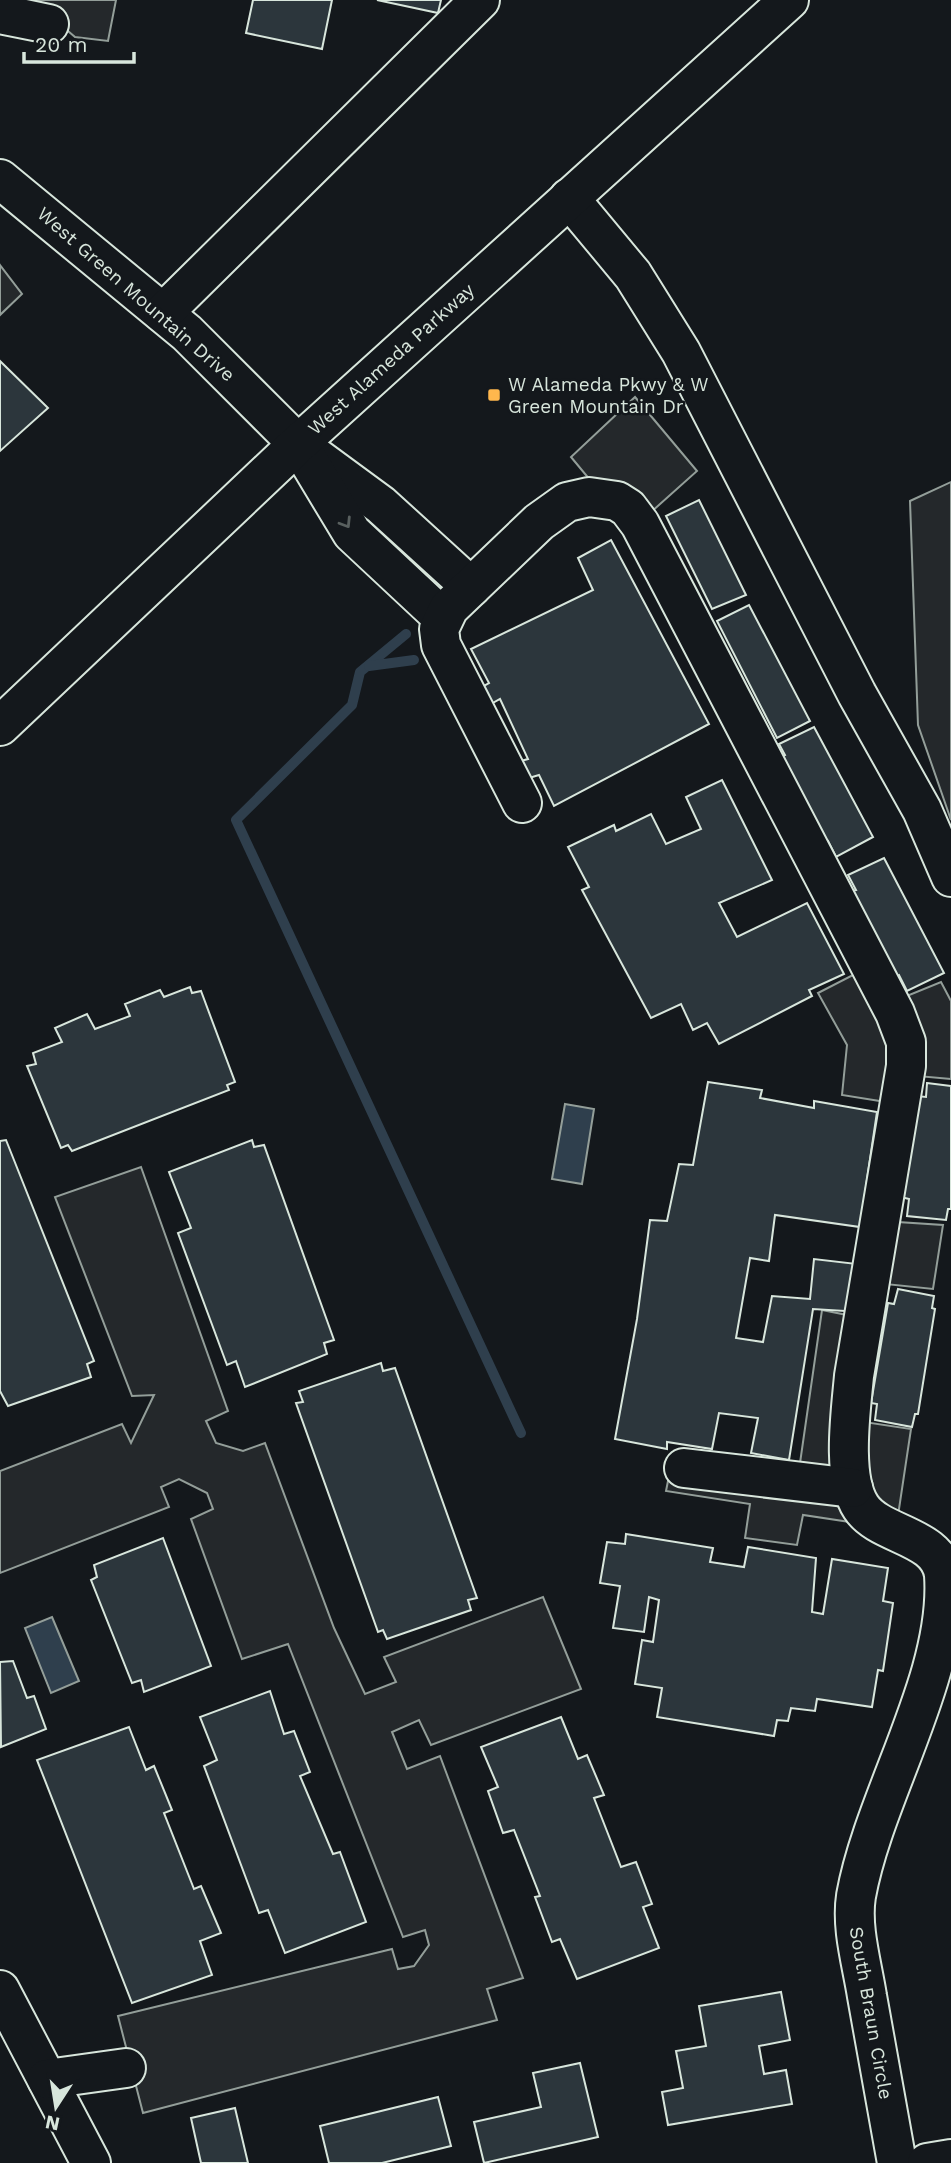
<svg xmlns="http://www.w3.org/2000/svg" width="951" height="2163" font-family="'Work Sans',sans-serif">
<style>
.parking{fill:#24282b;stroke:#939e99;stroke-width:2}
.water{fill:#2f3f4d;stroke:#939e99;stroke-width:2}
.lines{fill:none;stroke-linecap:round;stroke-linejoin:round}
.stream{stroke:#2f3f4d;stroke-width:10}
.building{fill:#2c363c;stroke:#d8e6dc;stroke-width:2}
.minor-casing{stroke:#d8e6dc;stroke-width:42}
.major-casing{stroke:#d8e6dc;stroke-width:42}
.minor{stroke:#14181c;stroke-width:38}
.major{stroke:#14181c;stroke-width:38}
.oneway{stroke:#59605f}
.poi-dot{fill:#ffb74d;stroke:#14181c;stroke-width:2.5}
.labels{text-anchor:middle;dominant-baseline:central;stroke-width:5;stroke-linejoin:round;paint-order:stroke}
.street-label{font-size:19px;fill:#d8e6dc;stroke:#14181c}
.poi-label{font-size:19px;fill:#d8e6dc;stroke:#14181c;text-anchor:start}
</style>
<rect width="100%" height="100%" fill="#14181c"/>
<!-- parking -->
<g class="parking">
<path d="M 32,0 L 116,0 L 108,41 L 75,37 Z"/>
<path d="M 0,265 L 22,294 L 0,315 Z"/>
<path d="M 635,397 L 697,471 L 650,513 L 629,527 L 571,457 Z"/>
<path d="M 951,482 L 951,820 L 918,725 L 910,501 Z"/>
<path d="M 882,960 L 902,998 L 941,982 L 951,1001 L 951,1079 L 918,1076 L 911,1106 L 842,1095 L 847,1045 L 818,993 Z"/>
<path d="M 141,1167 L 228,1411 L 206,1421 L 216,1443 L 243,1451 L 265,1443 L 334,1628 L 365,1694 L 396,1682 L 384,1657 L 543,1597 L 581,1689 L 431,1745 L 419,1720 L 392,1732 L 407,1769 L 440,1756 L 523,1978 L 487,1989 L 497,2020 L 143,2113 L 118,2016 L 392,1949 L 398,1969 L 414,1966 L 429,1945 L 425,1930 L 403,1937 L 288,1644 L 242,1659 L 191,1519 L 213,1509 L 207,1493 L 179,1479 L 161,1487 L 169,1507 L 0,1573 L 0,1471 L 122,1424 L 131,1443 L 154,1395 L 132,1396 L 55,1197 Z"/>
<path d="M 867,1220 L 943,1225 L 933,1289 L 886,1284 L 864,1422 L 911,1429 L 896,1529 L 803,1515 L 797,1545 L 745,1538 L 750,1504 L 666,1491 L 674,1451 L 799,1470 L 822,1310 L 857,1317 Z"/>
</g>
<!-- water -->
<g class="water">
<path d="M 565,1104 L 594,1109 L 582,1184 L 552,1179 Z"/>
<path d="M 52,1617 L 79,1681 L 51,1693 L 25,1628 Z"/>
</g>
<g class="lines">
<!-- stream -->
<g class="stream">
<path d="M 406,634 L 360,672 L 352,705 L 236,820 L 521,1433"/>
<path d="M 369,666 L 414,660"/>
</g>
</g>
<!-- building -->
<g class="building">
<path d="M 253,0 L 332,0 L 322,49 L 246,33 Z"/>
<path d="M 377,0 L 441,0 L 438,13 Z"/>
<path d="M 0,361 L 48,408 L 0,451 Z"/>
<path d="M 699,500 L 746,595 L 712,609 L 666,516 Z"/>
<path d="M 611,540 L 709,724 L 554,806 L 539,775 L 529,778 L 521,761 L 528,759 L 500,699 L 491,704 L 482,687 L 489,683 L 471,649 L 593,590 L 578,558 Z"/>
<path d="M 749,605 L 810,721 L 777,738 L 717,621 Z"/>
<path d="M 814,727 L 873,837 L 836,857 L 828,841 L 824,843 L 781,757 L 785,755 L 779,744 Z"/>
<path d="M 722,780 L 772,880 L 719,903 L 737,937 L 807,903 L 844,974 L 809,990 L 812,996 L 719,1044 L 707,1023 L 693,1030 L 681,1004 L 651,1018 L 582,890 L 589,887 L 568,847 L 614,825 L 616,831 L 651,814 L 666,844 L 701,829 L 686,797 Z"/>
<path d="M 884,858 L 944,973 L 907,991 L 899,975 L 895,977 L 851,891 L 856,890 L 848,875 Z"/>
<path d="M 190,987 L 192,993 L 201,991 L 235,1082 L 227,1085 L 229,1090 L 72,1151 L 68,1145 L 61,1148 L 27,1066 L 36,1064 L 33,1053 L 62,1042 L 55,1028 L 87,1014 L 95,1029 L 130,1016 L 125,1004 L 160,990 L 164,997 Z"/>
<path d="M 708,1082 L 762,1090 L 760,1098 L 814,1108 L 814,1101 L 877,1112 L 860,1227 L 775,1215 L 769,1261 L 750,1258 L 736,1338 L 763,1342 L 772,1296 L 810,1299 L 814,1259 L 857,1264 L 845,1311 L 813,1309 L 789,1460 L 751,1453 L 758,1418 L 719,1413 L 712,1449 L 667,1442 L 667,1449 L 615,1439 L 637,1319 L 650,1220 L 667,1221 L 679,1164 L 693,1165 Z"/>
<path d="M 927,1083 L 951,1086 L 951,1209 L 948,1209 L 946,1220 L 907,1216 L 909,1199 L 901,1197 L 917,1096 L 926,1097 Z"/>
<path d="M 6,1140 L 94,1361 L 87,1364 L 91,1377 L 8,1406 L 0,1391 L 0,1141 Z"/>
<path d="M 252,1140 L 254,1147 L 264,1145 L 334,1340 L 324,1343 L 327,1354 L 245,1387 L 236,1361 L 227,1365 L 178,1233 L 191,1228 L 169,1172 Z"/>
<path d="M 898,1289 L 934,1296 L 932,1308 L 935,1309 L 918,1414 L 915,1414 L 912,1427 L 875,1420 L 877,1404 L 871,1403 L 888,1303 L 894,1304 Z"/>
<path d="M 381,1363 L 383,1371 L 395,1368 L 477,1598 L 468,1600 L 471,1610 L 387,1639 L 383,1630 L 378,1632 L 296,1403 L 303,1402 L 299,1391 Z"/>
<path d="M 626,1534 L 713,1548 L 710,1562 L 744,1567 L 748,1547 L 816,1558 L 812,1612 L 823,1614 L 832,1559 L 888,1568 L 883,1601 L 893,1603 L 883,1671 L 878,1670 L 872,1707 L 817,1699 L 815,1711 L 791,1708 L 788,1721 L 777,1720 L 774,1736 L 657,1717 L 662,1688 L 635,1684 L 642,1640 L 653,1642 L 659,1600 L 649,1597 L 644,1632 L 613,1628 L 620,1586 L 600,1583 L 607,1542 L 625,1544 Z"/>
<path d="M 163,1538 L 211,1666 L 144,1692 L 141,1680 L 132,1683 L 91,1580 L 97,1577 L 94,1565 Z"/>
<path d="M 13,1661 L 27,1698 L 34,1696 L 46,1729 L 1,1747 L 0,1662 Z"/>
<path d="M 270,1691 L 284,1734 L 294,1731 L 310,1772 L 300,1776 L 333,1854 L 340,1852 L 366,1922 L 285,1953 L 268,1910 L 259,1913 L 204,1766 L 217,1760 L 200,1717 Z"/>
<path d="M 561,1717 L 578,1759 L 587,1755 L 604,1795 L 594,1798 L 621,1867 L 636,1862 L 652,1904 L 643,1907 L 659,1948 L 577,1979 L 560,1939 L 552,1942 L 535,1897 L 540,1896 L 514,1830 L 503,1833 L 488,1791 L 498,1787 L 481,1747 Z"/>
<path d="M 129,1727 L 146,1770 L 154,1766 L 172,1810 L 164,1813 L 194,1889 L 201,1886 L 221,1933 L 200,1941 L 212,1975 L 132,2003 L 37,1760 Z"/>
<path d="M 781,1992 L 790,2040 L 759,2046 L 764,2074 L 786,2070 L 792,2104 L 668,2125 L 662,2092 L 683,2088 L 676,2051 L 706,2046 L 699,2006 Z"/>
<path d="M 580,2063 L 598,2137 L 484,2163 L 474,2122 L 541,2107 L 533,2073 Z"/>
<path d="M 438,2097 L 451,2146 L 382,2163 L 329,2163 L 320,2126 Z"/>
<path d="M 235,2108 L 248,2163 L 201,2163 L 191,2118 Z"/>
</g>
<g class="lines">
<!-- minor casing -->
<g class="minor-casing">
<g id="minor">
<path d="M 0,14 L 49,24"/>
<path d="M 0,179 L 187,333 L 298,444 L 381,505 L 471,587"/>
<path d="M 569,198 L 633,275 L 681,352 L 857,694 L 922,810 L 951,877"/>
<path d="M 163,313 L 480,0"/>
<path d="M 308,460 L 352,533 L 443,618"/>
<path d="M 522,803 L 441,645 L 439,629 L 449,608 L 539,522 L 567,502 L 589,497 L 617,501 L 628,508 L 640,524 L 895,1013 L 906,1042 L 906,1066 L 854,1376 C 851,1410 841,1477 861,1507 C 880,1536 939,1535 944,1575 C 951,1677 874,1795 856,1896 C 851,1928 862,1964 867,1996 C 877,2051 887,2107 897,2163"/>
<path d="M 684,1468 L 853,1488"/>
<path d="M 0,1990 L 91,2163"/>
<path d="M 47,2079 L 126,2068"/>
<path d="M 927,2163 L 951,2159"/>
</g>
</g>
<!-- major casing -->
<g class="major-casing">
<path id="major" d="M 0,726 L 298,444 L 789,0"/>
</g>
<!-- minor -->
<use href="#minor" class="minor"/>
<!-- major -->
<use href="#major" class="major"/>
</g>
<!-- one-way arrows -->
<defs><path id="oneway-chevron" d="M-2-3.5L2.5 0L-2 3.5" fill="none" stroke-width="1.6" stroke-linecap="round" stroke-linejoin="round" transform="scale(1.75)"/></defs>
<use class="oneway" href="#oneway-chevron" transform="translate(346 523) rotate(58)"/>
<!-- markers -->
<rect class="poi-dot" x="487" y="388" width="14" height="14" rx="3.5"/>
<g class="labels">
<!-- street labels -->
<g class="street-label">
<text transform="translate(136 294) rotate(41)">West Green Mountain Drive</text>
<text transform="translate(391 359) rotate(-42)">West Alameda Parkway</text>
<text transform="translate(871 2013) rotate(80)">South Braun Circle</text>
</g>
<!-- poi labels -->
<g class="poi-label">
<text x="508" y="384">W Alameda Pkwy &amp; W<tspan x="508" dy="22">Green Mountain Dr</tspan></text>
</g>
</g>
<!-- north arrow -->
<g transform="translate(56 2107) rotate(192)" stroke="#14181c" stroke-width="5" paint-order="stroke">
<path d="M0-5L12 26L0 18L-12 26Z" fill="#d8e6dc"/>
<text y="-10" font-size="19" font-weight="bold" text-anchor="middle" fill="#d8e6dc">N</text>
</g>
<!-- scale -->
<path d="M24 52v10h110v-10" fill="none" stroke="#d8e6dc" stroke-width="3.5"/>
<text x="35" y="52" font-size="21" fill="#d8e6dc" stroke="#14181c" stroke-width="5" paint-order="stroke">20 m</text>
</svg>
